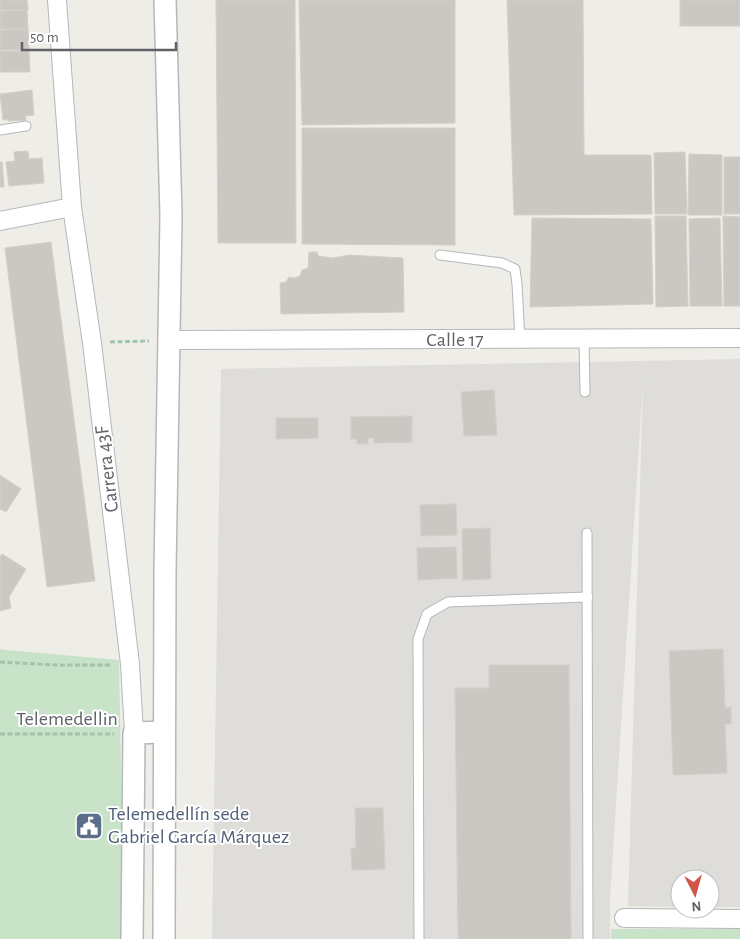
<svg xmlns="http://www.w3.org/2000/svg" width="740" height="939" font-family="'Alegreya Sans',sans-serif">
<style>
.industrial{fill:#deddda}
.green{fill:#c8e3c8}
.building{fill:#cbc8c4;stroke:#d3cfc7}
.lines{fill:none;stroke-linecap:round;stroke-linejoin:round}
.service-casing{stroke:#b5b7ba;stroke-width:11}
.minor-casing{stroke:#b5b7ba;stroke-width:20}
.tertiary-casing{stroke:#b5b7ba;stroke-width:24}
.path{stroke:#a2c3ac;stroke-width:3;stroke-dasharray:5 2.5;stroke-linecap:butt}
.service{stroke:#fff;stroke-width:9}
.minor{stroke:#fff;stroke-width:18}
.tertiary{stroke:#fff;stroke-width:21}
.labels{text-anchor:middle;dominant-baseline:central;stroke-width:4;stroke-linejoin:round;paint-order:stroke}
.street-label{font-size:20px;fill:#5f6266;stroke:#fff}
.service-label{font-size:20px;fill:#4e5e75;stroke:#fff;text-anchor:start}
</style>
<rect width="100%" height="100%" fill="#efede8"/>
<!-- industrial -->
<path class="industrial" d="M 740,359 L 740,907 L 710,907 L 710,879 L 680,879 L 680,907 L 628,906 L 643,382 L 610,899 L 610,939 L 212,939 L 221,369 Z"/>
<!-- green -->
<g class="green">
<path d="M 0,649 L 6,650 L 119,660 L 124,939 L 0,939 Z"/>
<rect x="611" y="929" width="129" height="10"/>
</g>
<!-- building -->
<g class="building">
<path d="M 0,0 L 27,0 L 28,10 L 0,10 Z"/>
<path d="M 216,0 L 295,0 L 296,243 L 218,243 Z"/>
<path d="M 299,0 L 455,0 L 455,123 L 302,125 Z"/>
<path d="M 507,0 L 583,0 L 584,155 L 651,155 L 652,214 L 514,215 Z"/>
<rect x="680" y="0" width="60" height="26"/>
<path d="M 27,10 L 28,29 L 0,29 L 0,11 Z"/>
<path d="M 28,29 L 29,50 L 0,50 L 0,30 Z"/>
<path d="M 0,51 L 29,51 L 30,72 L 0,72 Z"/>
<path d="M 32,90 L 34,115 L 25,116 L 26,120 L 8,121 L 7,119 L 3,120 L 0,94 Z"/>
<path d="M 302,128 L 455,128 L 455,245 L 302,244 Z"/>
<path d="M 28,151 L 29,159 L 42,158 L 44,183 L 9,186 L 6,162 L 15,161 L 14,152 Z"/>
<path d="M 685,152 L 687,214 L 655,214 L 654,153 Z"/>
<path d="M 689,154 L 722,155 L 722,215 L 688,215 Z"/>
<rect x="724" y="157" width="16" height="57"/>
<path d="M 0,162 L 2,162 L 4,187 L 0,187 Z"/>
<path d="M 655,216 L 686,216 L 688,306 L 656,307 Z"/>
<path d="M 723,216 L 740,217 L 740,306 L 724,306 Z"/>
<path d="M 532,218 L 651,219 L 653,304 L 530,307 Z"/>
<path d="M 720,218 L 722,306 L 690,306 L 689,219 Z"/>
<path d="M 51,242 L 95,581 L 47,587 L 5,248 Z"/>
<path d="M 309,252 L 317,252 L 318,256 L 333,258 L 349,255 L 403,258 L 404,312 L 281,314 L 280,283 L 286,282 L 289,277 L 295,278 L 300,276 L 302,270 L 308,268 Z"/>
<path d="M 494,390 L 497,435 L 464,436 L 461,392 Z"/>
<path d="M 412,416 L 412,442 L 374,443 L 374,438 L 368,438 L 368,444 L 357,444 L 357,439 L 351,439 L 351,417 Z"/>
<path d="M 276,418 L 318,418 L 318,438 L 276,439 Z"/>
<path d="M 0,475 L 21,489 L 6,512 L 0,509 Z"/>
<path d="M 456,504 L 457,535 L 421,536 L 420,505 Z"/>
<path d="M 490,528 L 491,579 L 463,580 L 462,529 Z"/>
<path d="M 456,547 L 457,578 L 418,580 L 417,548 Z"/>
<path d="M 2,554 L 26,569 L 9,597 L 11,608 L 0,611 L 0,557 Z"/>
<path d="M 723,649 L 725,708 L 731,707 L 731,724 L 725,724 L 727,773 L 673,775 L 669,651 Z"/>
<path d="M 489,665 L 569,665 L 571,939 L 458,939 L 455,688 L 489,688 Z"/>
<path d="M 355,808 L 383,808 L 385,869 L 352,870 L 351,848 L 356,848 Z"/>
</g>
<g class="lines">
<!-- service casing -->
<g class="service-casing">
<g id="service">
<path d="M 0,130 L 26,126"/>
<path d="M 440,255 L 502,263 L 515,269 L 517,284 L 520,340"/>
<path d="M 584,339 L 585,392"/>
<path d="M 587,533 L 588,939"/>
<path d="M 419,939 L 418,639 L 427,614 L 448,602 L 588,597"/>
</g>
</g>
<!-- minor casing -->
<g class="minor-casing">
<g id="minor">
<path d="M 57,0 L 72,207 L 92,343 L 130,664 L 134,733"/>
<path d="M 0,221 L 72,207"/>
<path d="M 169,340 L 740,338"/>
<path d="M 624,918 L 740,919"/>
</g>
</g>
<!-- tertiary casing -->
<g class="tertiary-casing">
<g id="tertiary">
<path d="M 132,939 L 134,733 L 164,732"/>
<path d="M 164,939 L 165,571 L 171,216 L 165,0"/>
</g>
</g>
<!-- path -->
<g class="path">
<path d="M 110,342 L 149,341"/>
<path d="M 0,662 L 56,665 L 112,665"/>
<path d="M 0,734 L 114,734"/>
</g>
<!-- service -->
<use href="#service" class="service"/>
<!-- minor -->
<use href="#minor" class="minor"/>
<!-- tertiary -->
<use href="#tertiary" class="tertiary"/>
</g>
<!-- icons -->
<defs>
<g id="civic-square" transform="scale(1.4375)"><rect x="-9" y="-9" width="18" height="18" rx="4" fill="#5c6f8a" stroke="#fff"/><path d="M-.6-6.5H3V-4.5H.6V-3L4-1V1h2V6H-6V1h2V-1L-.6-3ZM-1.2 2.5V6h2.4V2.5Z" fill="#fff"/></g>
</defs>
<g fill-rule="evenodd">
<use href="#civic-square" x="89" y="826"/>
</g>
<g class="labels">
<!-- street labels -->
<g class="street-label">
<text x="455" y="340">Calle 17</text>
<text transform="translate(107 469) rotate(-97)">Carrera 43F</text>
<text x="67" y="719">Telemedellin</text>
</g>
<!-- service labels -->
<g class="service-label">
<text x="108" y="814">Telemedellín sede<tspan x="108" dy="23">Gabriel García Márquez</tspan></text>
</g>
</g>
<!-- north arrow -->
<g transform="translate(695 894) rotate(174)"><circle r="24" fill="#ffffff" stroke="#bfc0c2"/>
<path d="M0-4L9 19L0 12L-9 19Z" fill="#d3554a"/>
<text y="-8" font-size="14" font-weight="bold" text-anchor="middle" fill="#5f6266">N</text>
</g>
<!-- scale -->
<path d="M22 42v8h154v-8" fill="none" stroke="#5f6266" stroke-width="2.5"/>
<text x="30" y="42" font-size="15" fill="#5f6266" stroke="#ffffff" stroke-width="4" paint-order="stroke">50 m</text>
</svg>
